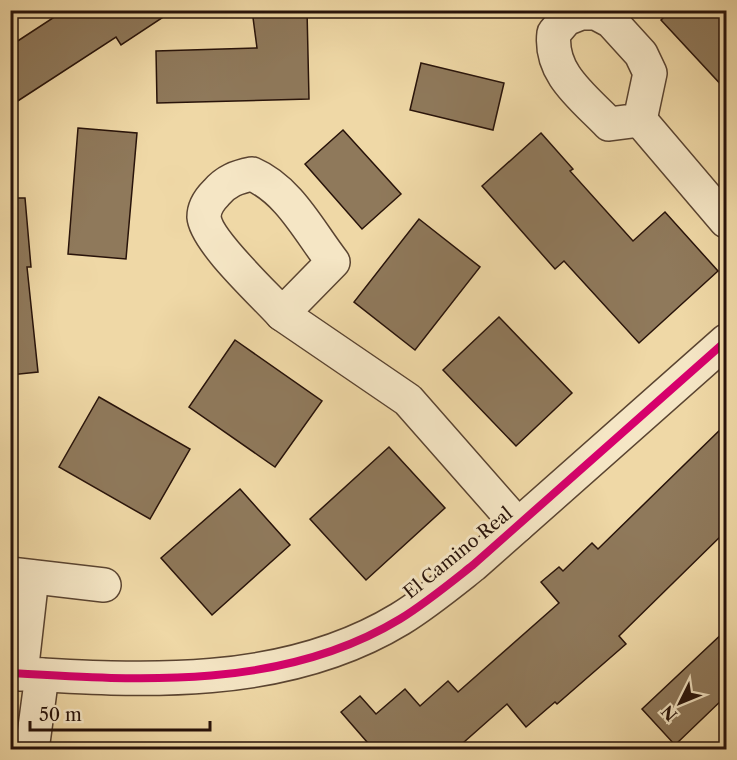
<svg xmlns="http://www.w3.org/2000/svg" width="737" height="760" font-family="'Libre Caslon Text',serif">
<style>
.building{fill:#8f795b;stroke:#28130a;stroke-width:1.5}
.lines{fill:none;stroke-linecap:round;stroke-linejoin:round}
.minor-casing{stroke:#5a4431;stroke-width:36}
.minor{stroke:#f5e6c5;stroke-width:33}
.cycleway-casing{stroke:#f5e6c5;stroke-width:11}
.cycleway{stroke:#d6006c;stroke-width:8}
.labels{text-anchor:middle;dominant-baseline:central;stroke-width:6;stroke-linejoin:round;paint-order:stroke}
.street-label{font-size:18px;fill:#28130a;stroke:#f5e6c5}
</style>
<rect width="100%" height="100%" fill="#efd8a6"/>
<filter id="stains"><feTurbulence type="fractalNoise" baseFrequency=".00333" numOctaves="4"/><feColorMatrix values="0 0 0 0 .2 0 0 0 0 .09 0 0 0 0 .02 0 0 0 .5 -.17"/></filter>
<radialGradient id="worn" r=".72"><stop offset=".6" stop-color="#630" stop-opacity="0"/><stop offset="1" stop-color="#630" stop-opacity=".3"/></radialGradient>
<!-- building -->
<g class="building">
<path d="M 65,10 L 174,10 L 121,45 L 116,37 L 10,106 L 10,46 Z"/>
<path d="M 252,10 L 307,10 L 309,99 L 157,103 L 156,51 L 257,48 Z"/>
<path d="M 671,10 L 726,10 L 726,90 L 661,20 Z"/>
<path d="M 421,63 L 504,83 L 493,130 L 410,110 Z"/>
<path d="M 78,128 L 137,133 L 126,259 L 68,254 Z"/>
<path d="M 343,130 L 401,194 L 362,229 L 305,164 Z"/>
<path d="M 541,133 L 573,169 L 570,171 L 633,241 L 665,212 L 718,271 L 639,343 L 564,261 L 555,269 L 482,186 Z"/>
<path d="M 10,198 L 25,198 L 31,267 L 27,267 L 38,372 L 10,375 Z"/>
<path d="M 419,219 L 480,267 L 415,350 L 354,302 Z"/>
<path d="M 499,317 L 572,393 L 516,446 L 443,370 Z"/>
<path d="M 235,340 L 322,401 L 275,467 L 189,407 Z"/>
<path d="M 99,397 L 190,449 L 150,519 L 59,467 Z"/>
<path d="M 726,424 L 726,531 L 619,636 L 626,644 L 557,704 L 555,702 L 526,727 L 507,704 L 455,750 L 374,750 L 341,712 L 360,696 L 376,714 L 405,689 L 420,706 L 448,681 L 458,692 L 559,603 L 541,582 L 559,567 L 563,571 L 592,543 L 598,549 Z"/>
<path d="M 389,447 L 445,508 L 366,580 L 310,519 Z"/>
<path d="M 240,489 L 290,545 L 212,615 L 161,558 Z"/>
<path d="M 726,630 L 726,696 L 675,745 L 642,709 Z"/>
</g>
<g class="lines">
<!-- minor casing -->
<g class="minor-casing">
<g id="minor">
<path d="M 581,13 L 596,13 L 611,21 L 641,54 L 650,73 L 640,120 L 609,124 C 583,97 549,73 554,33 L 566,19 Z"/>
<path d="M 640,120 L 726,221"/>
<path d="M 252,174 C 289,190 309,231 333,262 L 282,314 C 265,295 206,241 204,217 C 204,208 210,199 216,193 C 226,181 237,177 252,174 Z"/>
<path d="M 282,314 L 408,400 L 518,525"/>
<path d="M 10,574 L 104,585"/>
<path d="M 10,673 C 141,681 283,690 400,619 C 426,603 449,584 473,565 L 726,341"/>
<path d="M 21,674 L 32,577"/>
<path d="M 32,750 L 42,675"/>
</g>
</g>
<!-- minor -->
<use href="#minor" class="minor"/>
<!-- cycleway casing -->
<g class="cycleway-casing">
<path id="cycleway" d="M 10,673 C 141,681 283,690 400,619 C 426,603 449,584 473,565 L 726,341"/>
</g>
<!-- cycleway -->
<use href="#cycleway" class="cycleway"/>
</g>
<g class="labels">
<!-- street labels -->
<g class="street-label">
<text transform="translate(458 553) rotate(-39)">El Camino Real</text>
</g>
</g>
<!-- margin -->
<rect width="737" height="760" fill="none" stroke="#efd8a6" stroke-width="36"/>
<rect x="12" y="12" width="713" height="736" fill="none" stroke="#28130a" stroke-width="3"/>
<rect x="18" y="18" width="701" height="724" fill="none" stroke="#28130a" stroke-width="1.5"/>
<!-- north arrow -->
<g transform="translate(680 703) rotate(227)" stroke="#f5e6c5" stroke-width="4.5" paint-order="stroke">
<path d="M0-4.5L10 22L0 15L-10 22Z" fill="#28130a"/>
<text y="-9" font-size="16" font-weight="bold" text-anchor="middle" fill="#28130a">N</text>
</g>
<!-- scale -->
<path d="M30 721v9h180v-9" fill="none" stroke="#28130a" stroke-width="3"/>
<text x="39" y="721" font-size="18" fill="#28130a" stroke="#f5e6c5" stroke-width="4.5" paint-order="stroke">50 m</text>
<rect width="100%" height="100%" filter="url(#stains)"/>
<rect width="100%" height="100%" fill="url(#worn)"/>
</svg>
